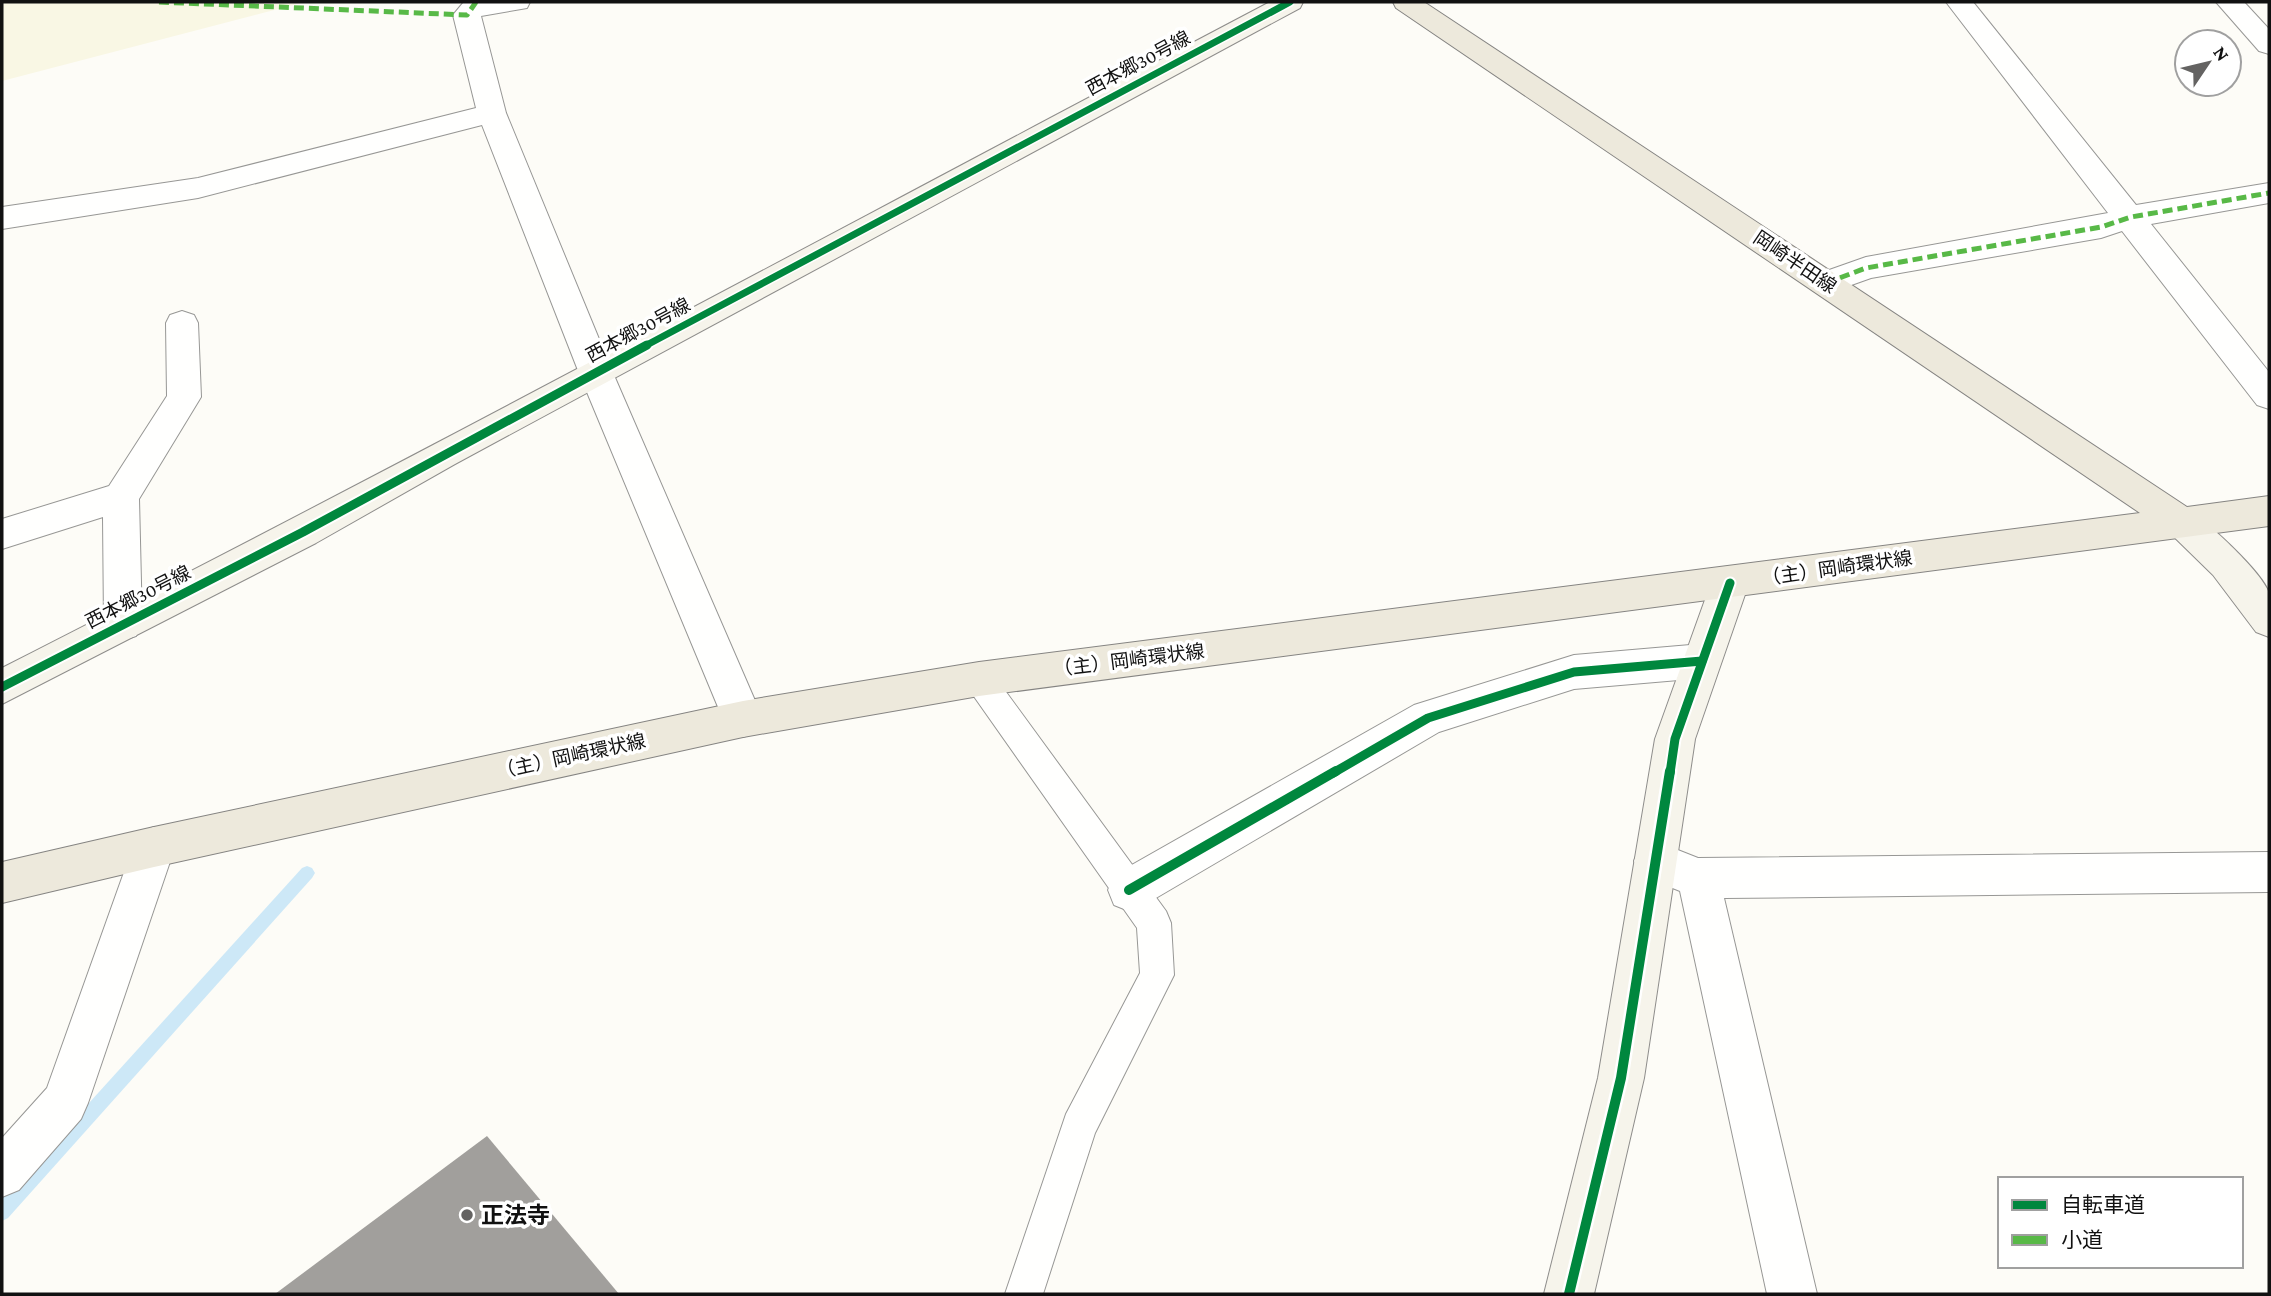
<svg xmlns="http://www.w3.org/2000/svg" width="2271" height="1296" font-family="'Crimson Pro','Noto Sans JP',serif">
<style>
.farmland{fill:#f9f7e4}
.lines{fill:none;stroke-linecap:round;stroke-linejoin:round}
.stream{fill:#cde8f7;fill-rule:evenodd}
.building{fill:#a19f9c}
.lane-casing{stroke:#979795;stroke-width:2}
.street-casing{stroke:#979795;stroke-width:2}
.secondary-casing{stroke:#8e8d8b;stroke-width:2}
.primary-casing{stroke:#858482;stroke-width:2}
.lane{fill:#fffffe;fill-rule:evenodd}
.street{fill:#fffffe;fill-rule:evenodd}
.secondary{fill:#f6f4eb;fill-rule:evenodd}
.primary{fill:#ede9dc;fill-rule:evenodd}
.quiet{stroke:#58b947;stroke-width:5;stroke-dasharray:10 5;stroke-linecap:butt}
.cycleway-far2-casing{stroke:#fff;stroke-width:10}
.cycleway-far1-casing{stroke:#fff;stroke-width:13}
.cycleway-casing{stroke:#fff;stroke-width:15}
.cycleway-far2{stroke:#00873e;stroke-width:7}
.cycleway-far1{stroke:#00873e;stroke-width:9}
.cycleway{stroke:#00873e;stroke-width:10}
.poi-dot{fill:#646362;stroke:#fff;stroke-width:2.5}
.labels{text-anchor:middle;dominant-baseline:central;stroke-width:7;stroke-linejoin:round;paint-order:stroke}
.street-label{font-size:19px;fill:#111;stroke:#fff}
.near-poi-label{font-size:23px;font-weight:bold;fill:#111;stroke:#fff;text-anchor:start}
</style>
<rect width="100%" height="100%" fill="#fdfcf7"/>
<!-- farmland -->
<path class="farmland" d="M 2,2 L 305,2 L 2,81 Z"/>
<g class="lines">
<!-- stream -->
<path class="stream" d="M 307,866 L 312,868 L 315,873 L 312,878 L 8,1218 L 2,1221 L 2,1199 L 302,868 Z"/>
</g>
<!-- building -->
<path class="building" d="M 487,1136 L 619,1294 L 275,1294 Z"/>
<g class="lines">
<!-- lane casing -->
<g class="lane-casing">
<path id="lane" d="M 979,666 L 990,670 L 1166,911 L 1171,923 L 1174,975 L 1095,1133 L 1043,1294 L 1005,1294 L 1066,1114 L 1140,973 L 1137,928 L 968,688 L 964,679 L 968,670 Z"/>
</g>
<!-- street casing -->
<g class="street-casing">
<g id="street">
<path d="M 469,2 L 530,2 L 527,8 L 481,16 L 506,113 L 613,373 L 763,719 L 757,732 L 743,737 L 729,732 L 723,719 L 579,373 L 482,125 L 198,198 L 2,229 L 2,207 L 198,178 L 476,108 L 453,15 L 463,3 Z"/>
<path d="M 1946,2 L 1973,2 L 2136,205 L 2269,183 L 2269,203 L 2151,224 L 2269,372 L 2269,409 L 2257,405 L 2122,231 L 2101,238 L 1871,278 L 1826,294 L 1815,291 L 1810,283 L 1815,275 L 1866,257 L 2108,213 Z"/>
<path d="M 2216,2 L 2244,2 L 2269,29 L 2269,54 L 2259,51 Z"/>
<path d="M 182,311 L 194,315 L 198,323 L 201,397 L 139,499 L 142,624 L 136,636 L 123,640 L 110,636 L 104,624 L 103,517 L 2,549 L 2,519 L 109,486 L 167,396 L 166,323 L 170,315 Z"/>
<path d="M 1702,644 L 1716,649 L 1721,661 L 1716,673 L 1702,678 L 1574,689 L 1439,732 L 1144,905 L 1129,911 L 1114,905 L 1108,890 L 1114,875 L 1414,705 L 1574,655 Z"/>
<path d="M 154,827 L 169,833 L 175,847 L 88,1103 L 81,1119 L 19,1190 L 2,1197 L 2,1138 L 47,1088 L 133,847 L 139,833 Z"/>
<path d="M 1655,841 L 1698,858 L 2269,852 L 2269,892 L 1724,898 L 1817,1294 L 1767,1294 L 1680,891 L 1640,875 L 1634,861 L 1640,847 Z"/>
</g>
</g>
<!-- secondary casing -->
<g class="secondary-casing">
<g id="secondary">
<path d="M 1270,2 L 1303,2 L 1300,8 L 455,464 L 316,543 L 2,704 L 2,668 C 427,452 848,224 1270,2 Z"/>
<path d="M 2183,508 C 2202,515 2263,573 2269,593 C 2271,605 2269,624 2269,637 L 2256,632 L 2213,575 L 2170,533 L 2165,523 L 2170,513 Z"/>
<path d="M 1730,567 L 1743,572 L 1749,583 L 1695,739 L 1644,1078 L 1594,1294 L 1544,1294 L 1598,1078 L 1655,739 L 1711,583 L 1717,572 Z"/>
</g>
</g>
<!-- primary casing -->
<g class="primary-casing">
<path id="primary" d="M 1393,2 L 1424,2 L 2187,507 L 2269,496 L 2269,526 L 979,696 L 743,737 L 154,867 L 2,903 L 2,862 L 154,827 L 743,701 L 979,662 L 2140,513 L 1396,8 Z"/>
</g>
<!-- lane -->
<use href="#lane" class="lane"/>
<!-- street -->
<use href="#street" class="street"/>
<!-- secondary -->
<use href="#secondary" class="secondary"/>
<!-- primary -->
<use href="#primary" class="primary"/>
<!-- quiet -->
<g class="quiet">
<path d="M 159,2 L 467,15 L 476,2"/>
<path d="M 1826,283 L 1866,268 L 2101,227 L 2131,217 L 2269,193"/>
</g>
<!-- cycleway-far2 casing -->
<g class="cycleway-far2-casing">
<path id="cycleway-far2" d="M 643,347 L 1290,2"/>
</g>
<!-- cycleway-far1 casing -->
<g class="cycleway-far1-casing">
<g id="cycleway-far1">
<path d="M 2,687 L 303,532 L 647,345"/>
<path d="M 1333,773 L 1428,718 L 1574,672 L 1702,661"/>
<path d="M 1670,773 L 1675,739 L 1730,583"/>
</g>
</g>
<!-- cycleway casing -->
<g class="cycleway-casing">
<g id="cycleway">
<path d="M 1129,890 L 1336,771"/>
<path d="M 1569,1294 L 1621,1078 L 1670,771"/>
</g>
</g>
<!-- cycleway-far2 -->
<use href="#cycleway-far2" class="cycleway-far2"/>
<!-- cycleway-far1 -->
<use href="#cycleway-far1" class="cycleway-far1"/>
<!-- cycleway -->
<use href="#cycleway" class="cycleway"/>
</g>
<!-- markers -->
<circle class="poi-dot" cx="467" cy="1215" r="7"/>
<g class="labels">
<!-- street labels -->
<g class="street-label">
<text transform="translate(1138 63) rotate(-28)">西本郷30号線</text>
<text transform="translate(1795 262) rotate(34)">岡崎半田線</text>
<text transform="translate(638 330) rotate(-28)">西本郷30号線</text>
<text transform="translate(1837 568) rotate(-8)">（主）岡崎環状線</text>
<text transform="translate(138 597) rotate(-27)">西本郷30号線</text>
<text transform="translate(1129 660) rotate(-7)">（主）岡崎環状線</text>
<text transform="translate(571 756) rotate(-12)">（主）岡崎環状線</text>
</g>
<!-- near-poi labels -->
<g class="near-poi-label">
<text x="481" y="1215">正法寺</text>
</g>
</g>
<!-- border -->
<rect width="2271" height="1296" fill="none" stroke="#111111" stroke-width="7"/>
<!-- legend -->
<rect x="1998" y="1177" width="245" height="91" fill="#ffffff" stroke="#a0a0a0" stroke-width="2"/>
<rect x="2012" y="1200" width="35" height="10" fill="#00873e" stroke="#a0a0a0" stroke-width="2"/>
<text x="2061" y="1212" font-size="21" fill="#111111">自転車道</text>
<rect x="2012" y="1235" width="35" height="10" fill="#58b947" stroke="#a0a0a0" stroke-width="2"/>
<text x="2061" y="1247" font-size="21" fill="#111111">小道</text>
<!-- north arrow -->
<g transform="translate(2208 63) rotate(55)"><circle r="33" fill="#ffffff" stroke="#a0a0a0" stroke-width="2"/>
<path d="M0-5L12 26L0 18L-12 26Z" fill="#646362"/>
<text y="-10" font-size="19" font-weight="bold" text-anchor="middle" fill="#111111">N</text>
</g>
</svg>
